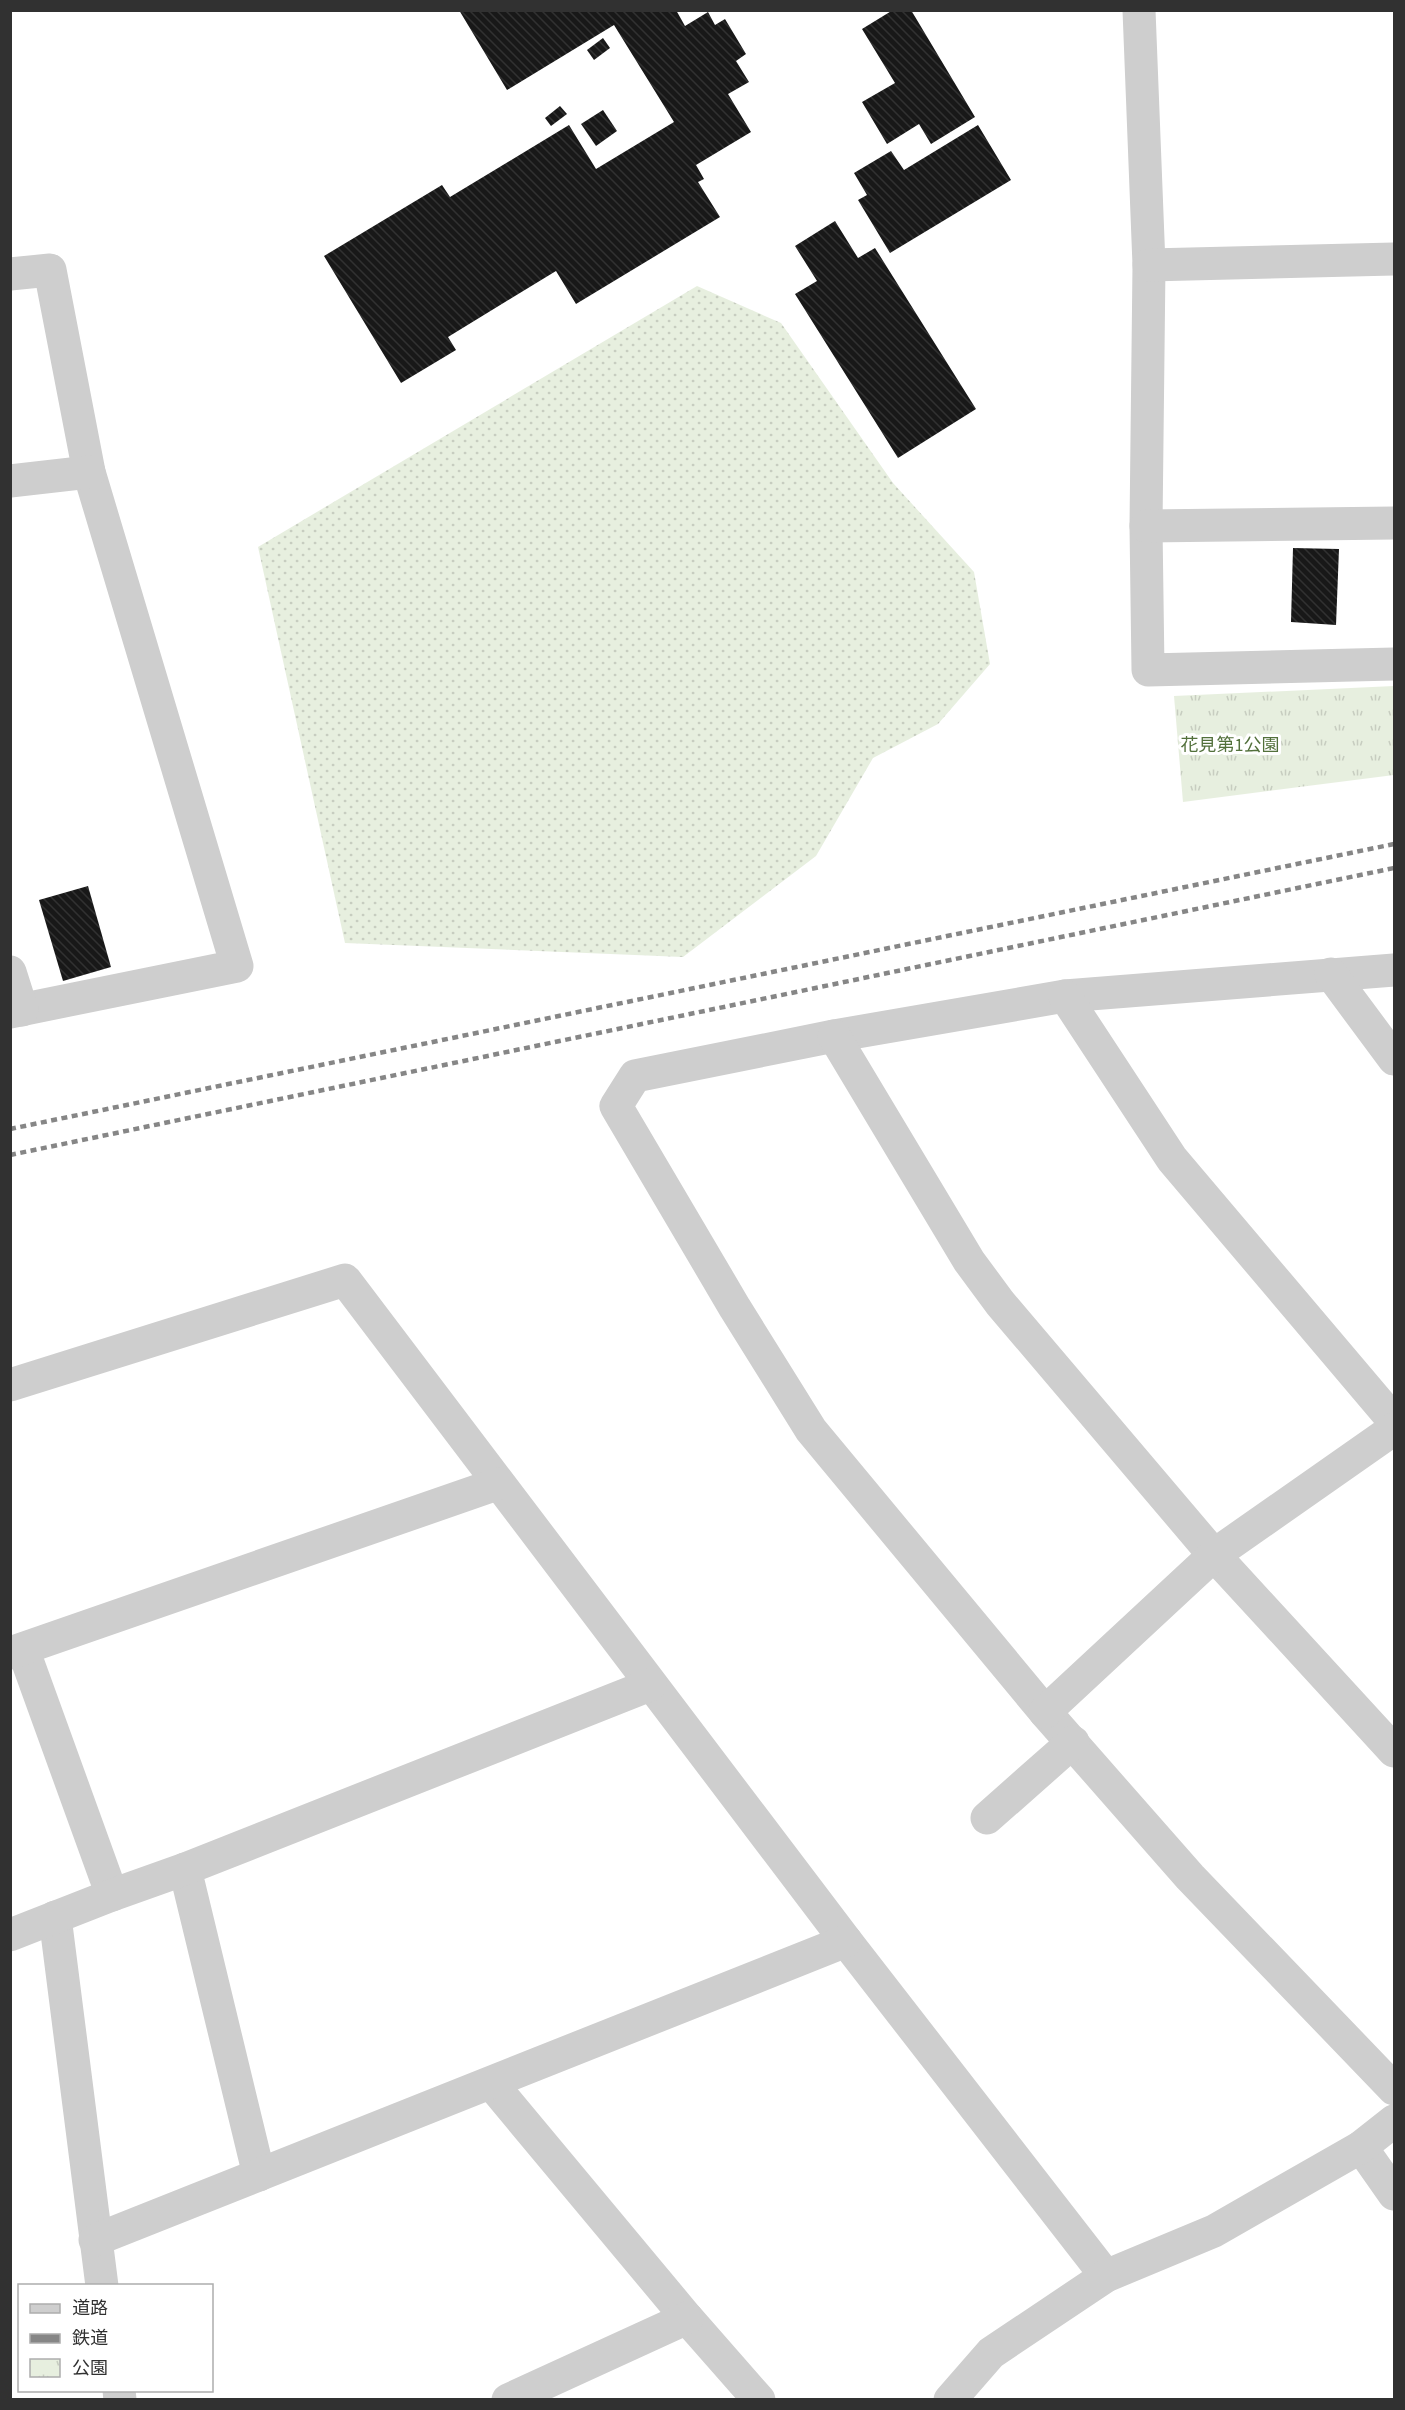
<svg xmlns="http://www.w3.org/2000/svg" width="1405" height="2410" font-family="'Source Sans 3','Noto Sans JP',sans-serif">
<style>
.grass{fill:url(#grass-dots)}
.park{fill:url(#park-tufts)}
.building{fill:url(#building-back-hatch)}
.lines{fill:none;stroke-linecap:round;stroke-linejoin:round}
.street{stroke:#cecece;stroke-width:33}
.rail{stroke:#868686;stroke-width:4.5;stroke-dasharray:6 4.5;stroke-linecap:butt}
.labels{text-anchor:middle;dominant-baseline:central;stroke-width:6;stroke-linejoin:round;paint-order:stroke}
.park-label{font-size:18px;fill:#52703b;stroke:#fff}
</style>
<defs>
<pattern id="grass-dots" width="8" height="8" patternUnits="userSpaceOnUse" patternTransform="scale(1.5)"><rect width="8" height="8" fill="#e7efdf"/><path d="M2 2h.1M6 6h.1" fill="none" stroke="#c7cdc0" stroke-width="1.8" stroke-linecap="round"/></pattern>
<pattern id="park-tufts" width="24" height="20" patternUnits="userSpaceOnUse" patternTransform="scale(1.5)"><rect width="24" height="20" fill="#e7efdf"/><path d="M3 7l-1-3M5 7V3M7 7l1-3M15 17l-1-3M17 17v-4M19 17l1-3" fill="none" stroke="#c7cdc0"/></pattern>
<pattern id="building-back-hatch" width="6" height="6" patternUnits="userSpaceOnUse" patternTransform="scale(1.5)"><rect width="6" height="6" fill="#181818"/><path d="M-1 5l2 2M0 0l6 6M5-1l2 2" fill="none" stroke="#313131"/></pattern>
</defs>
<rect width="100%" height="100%" fill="#fff"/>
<!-- grass -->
<path class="grass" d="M 697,286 L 781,323 L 893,483 L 974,572 L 990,664 L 938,724 L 873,758 L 816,856 L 683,957 L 345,943 L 258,547 Z"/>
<!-- park -->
<path class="park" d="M 1394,686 L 1394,775 L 1183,802 L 1174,696 Z"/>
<!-- building -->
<g class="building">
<path d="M 459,10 L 676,10 L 685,26 L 708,12 L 715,25 L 725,19 L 746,54 L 736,61 L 749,82 L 728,94 L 751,132 L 696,165 L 704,179 L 698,182 L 720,217 L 576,304 L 556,271 L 448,337 L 456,350 L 401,383 L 324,256 L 442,185 L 450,197 L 569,125 L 596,169 L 674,122 L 614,25 L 507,90 Z"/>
<path d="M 893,10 L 911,10 L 975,117 L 931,144 L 919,124 L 887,144 L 862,102 L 895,83 L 862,29 Z"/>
<path d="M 603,38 L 610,48 L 594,60 L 587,50 Z"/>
<path d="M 560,106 L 567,114 L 551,126 L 545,118 Z"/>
<path d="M 603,110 L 617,131 L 596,146 L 581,124 Z"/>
<path d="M 978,125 L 1011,180 L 890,253 L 858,200 L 867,195 L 854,173 L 891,151 L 904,170 Z"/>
<path d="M 835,221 L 858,258 L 875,248 L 976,409 L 898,458 L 795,294 L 817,281 L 795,246 Z"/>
<path d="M 1293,548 L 1339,549 L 1336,625 L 1291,622 Z"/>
<path d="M 88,886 L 111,967 L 63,981 L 39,900 Z"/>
</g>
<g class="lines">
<!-- street -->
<g class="street">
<path d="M 1139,10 L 1149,265 L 1146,526 L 1148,670 L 1394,664"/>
<path d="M 1149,265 L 1394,259"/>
<path d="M 10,274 L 50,270 L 89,472 L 237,966 L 10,1012"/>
<path d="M 10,481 L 89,472"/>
<path d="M 1146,526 L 1394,523"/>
<path d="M 1394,970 L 1065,996 L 834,1036 L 635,1076 L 616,1106 L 735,1308 L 811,1430 L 1045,1712 L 1190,1877 L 1394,2089"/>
<path d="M 10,972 L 22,1010"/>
<path d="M 1331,974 L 1394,1059"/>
<path d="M 1065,996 L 1172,1159 L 1394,1421"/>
<path d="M 834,1036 L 969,1261 L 1000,1303 L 1214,1555 L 1394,1751"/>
<path d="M 10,1385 L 345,1280 L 846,1941 L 1106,2276"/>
<path d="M 23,1649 L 112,1895"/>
<path d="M 10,1653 L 497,1484"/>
<path d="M 1045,1712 L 1214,1555 L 1394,1429"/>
<path d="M 987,1818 L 1073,1742"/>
<path d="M 185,1869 L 259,2175"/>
<path d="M 55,1917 L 102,2286"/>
<path d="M 10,1935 L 112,1895 L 185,1869 L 650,1685"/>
<path d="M 491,2083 L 687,2318 L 759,2400"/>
<path d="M 1361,2147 L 1394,2194"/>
<path d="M 95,2240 L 846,1941"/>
<path d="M 119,2390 L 120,2400"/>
<path d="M 508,2400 L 687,2318"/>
<path d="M 950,2400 L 991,2353 L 1106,2276 L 1214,2231 L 1361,2147 L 1394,2121"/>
</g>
<!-- rail -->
<g class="rail">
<path d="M 10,1129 L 1394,844"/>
<path d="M 10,1155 L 1394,868"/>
</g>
</g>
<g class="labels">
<!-- park labels -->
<g class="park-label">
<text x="1230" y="745">花見第1公園</text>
</g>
</g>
<!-- border -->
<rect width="1405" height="2410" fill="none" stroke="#313131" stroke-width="24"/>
<!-- legend -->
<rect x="18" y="2284" width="195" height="108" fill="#ffffff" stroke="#adadad" stroke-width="1.5"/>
<rect x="30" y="2304" width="30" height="9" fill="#cecece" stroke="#adadad" stroke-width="1.5"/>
<text x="72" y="2314" font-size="18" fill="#313131">道路</text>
<rect x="30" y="2334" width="30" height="9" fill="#868686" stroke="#adadad" stroke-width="1.5"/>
<text x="72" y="2344" font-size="18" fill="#313131">鉄道</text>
<rect x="30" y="2359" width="30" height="18" fill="url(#park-tufts)" stroke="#adadad" stroke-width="1.5"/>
<text x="72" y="2374" font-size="18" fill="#313131">公園</text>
</svg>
